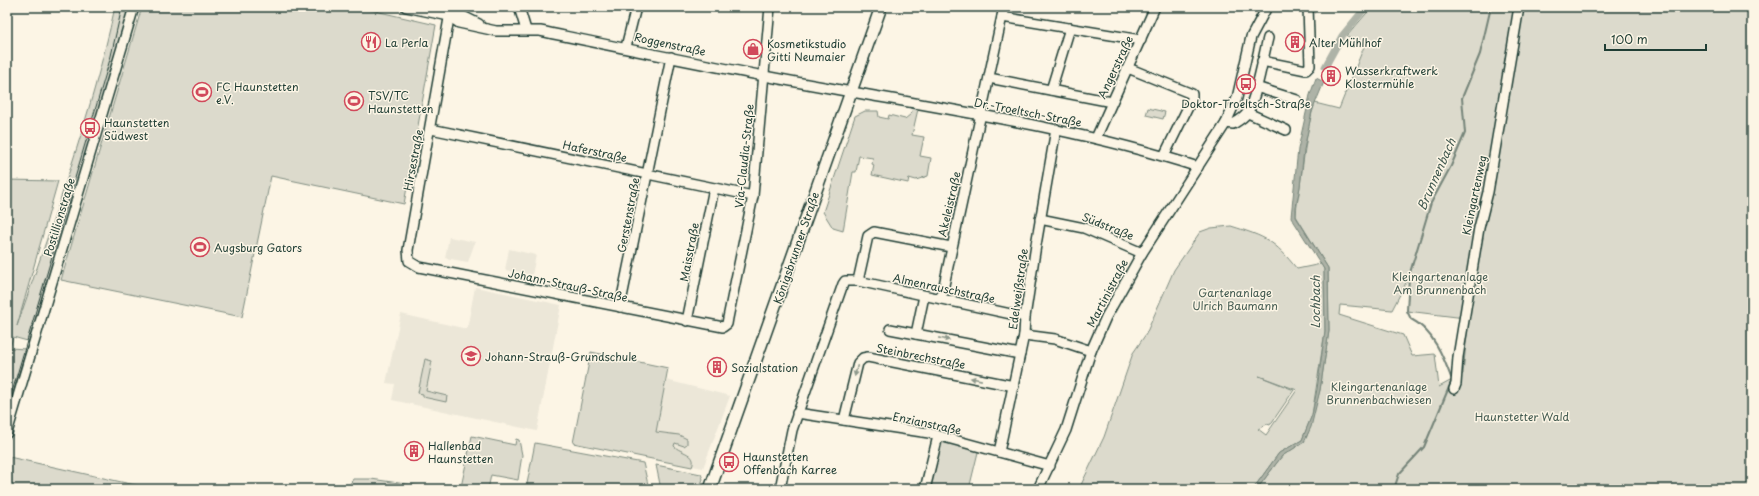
<svg xmlns="http://www.w3.org/2000/svg" width="1759" height="496" font-family="'Playpen Sans',sans-serif">
<style>
.built{fill:#ece7d8}
.green{fill:#dcdacc;stroke:#7e8c80;fill-rule:evenodd}
.water{fill:#aeb3a7;stroke:#758479}
.lines{fill:none;stroke-linecap:round;stroke-linejoin:round}
.stream{stroke:#758479;stroke-width:2}
.canal{stroke:#aeb3a7;stroke-width:7}
.minor-casing{stroke:#1f3d34;stroke-width:12}
.major-casing{stroke:#1f3d34;stroke-width:14}
.minor{stroke:#fcf5e5;stroke-width:9}
.major{stroke:#fcf5e5;stroke-width:11}
.tram{stroke:#1f3d34;stroke-width:1}
.oneway{fill:#8e998c}
.labels{text-anchor:middle;dominant-baseline:central;stroke-width:3;stroke-linejoin:round;paint-order:stroke}
.poi-label{font-size:11px;fill:#1f3d34;stroke:#fcf5e5;text-anchor:start}
.street-label{font-size:11px;fill:#1f3d34;stroke:#fcf5e5}
.park-label{font-size:11px;fill:#455c52;stroke:#fcf5e5}
.water-label{font-size:12px;font-style:italic;fill:#435a51;stroke:#fcf5e5}
</style>
<rect width="100%" height="100%" fill="#fcf5e5"/>
<filter id="ink" filterUnits="userSpaceOnUse"><feTurbulence type="fractalNoise" baseFrequency=".025" numOctaves="2"/><feDisplacementMap in="SourceGraphic" scale="8" xChannelSelector="R" yChannelSelector="G"/><feConvolveMatrix kernelMatrix="1 2 1 2 8 2 1 2 1" color-interpolation-filters="sRGB"/></filter>
<g filter="url(#ink)">
<!-- built -->
<g class="built">
<path d="M 449,237 L 475,242 L 468,262 L 445,258 Z"/>
<path d="M 509,249 L 536,255 L 532,275 L 505,270 Z"/>
<path d="M 475,287 L 561,305 L 537,431 L 392,400 L 395,384 L 386,383 L 401,314 L 467,329 Z"/>
<path d="M 666,380 L 730,396 L 703,468 L 651,458 Z"/>
</g>
<!-- green -->
<g class="green">
<path d="M 115,7 L 129,7 L 97,125 L 31,342 L 13,337 L 10,348 L 26,349 L 7,415 L 7,359 L 10,349 L 7,348 L 7,180 L 58,181 L 17,326 C 53,221 91,116 115,7 Z"/>
<path d="M 142,7 L 358,7 L 436,25 L 404,204 L 271,176 L 242,317 L 61,280 Z"/>
<path d="M 1372,7 L 1752,7 L 1752,489 L 1257,489 L 1282,456 L 1304,442 L 1307,436 L 1320,390 L 1329,331 L 1328,268 L 1296,216 C 1296,206 1299,196 1300,186 C 1304,158 1306,130 1315,103 L 1339,109 L 1365,44 L 1347,36 ZM 1409,277 L 1407,311 L 1465,318 L 1468,322 L 1463,374 L 1439,387 L 1435,354 L 1412,356 L 1403,335 L 1339,315 L 1340,305 L 1392,310 Z"/>
<path d="M 913,108 L 918,109 L 912,135 L 924,137 L 920,156 L 931,158 L 928,176 L 916,180 L 909,178 L 908,183 L 872,175 L 874,165 L 872,164 L 873,158 L 859,156 L 856,172 L 853,172 L 843,231 L 833,228 L 823,212 L 855,116 L 865,111 L 878,111 L 879,117 L 888,119 L 889,115 L 905,119 L 911,114 Z"/>
<path d="M 1148,108 L 1165,112 L 1163,119 L 1146,115 Z"/>
<path d="M 1231,226 C 1266,237 1274,240 1297,269 L 1321,264 L 1324,269 L 1325,331 L 1312,415 L 1302,440 L 1279,453 L 1253,489 L 1079,489 L 1104,437 L 1133,353 L 1146,334 L 1174,270 L 1200,232 L 1211,228 ZM 1259,376 L 1297,390 L 1266,435 L 1258,429 L 1267,424 L 1270,425 L 1294,390 Z"/>
<path d="M 591,352 L 668,368 L 656,432 L 679,435 L 687,439 L 687,444 L 684,446 L 675,443 L 674,446 C 680,453 698,453 692,467 L 573,443 Z"/>
<path d="M 425,359 L 432,361 L 426,391 L 447,396 L 446,402 L 423,397 L 423,394 L 418,393 Z"/>
<path d="M 472,436 L 515,445 L 516,439 L 519,440 L 522,455 L 518,480 L 491,475 L 488,489 L 463,489 L 461,487 Z"/>
<path d="M 943,440 L 979,448 L 969,489 L 930,489 L 940,445 Z"/>
<path d="M 535,443 L 643,463 L 649,489 L 526,489 Z"/>
<path d="M 9,457 L 153,489 L 7,489 L 7,464 Z"/>
<path d="M 656,465 L 701,474 L 703,479 L 699,489 L 661,489 Z"/>
<path d="M 353,479 L 371,479 L 441,489 L 347,489 Z"/>
</g>
<!-- water -->
<path class="water" d="M 1316,78 L 1324,82 L 1312,111 L 1304,150 L 1300,187 L 1296,207 L 1296,217 L 1328,268 L 1329,331 L 1320,390 L 1311,427 L 1304,442 L 1282,456 L 1257,489 L 1253,489 L 1279,453 L 1302,440 L 1312,415 L 1317,389 L 1325,331 L 1324,269 L 1291,217 L 1298,149 L 1310,95 Z"/>
<g class="lines">
<!-- stream -->
<path class="stream" d="M 1394,489 L 1399,474 L 1424,447 L 1452,380 C 1444,358 1433,330 1411,319 L 1407,311 L 1409,276 L 1431,203 L 1451,166 L 1465,133 L 1462,98 L 1480,54 L 1491,7"/>
<!-- canal -->
<path class="canal" d="M 1325,67 L 1342,36 L 1366,7"/>
<!-- minor casing -->
<g class="minor-casing">
<g id="minor">
<path d="M 406,7 L 449,16 L 461,15 L 479,24"/>
<path d="M 451,7 L 408,250 L 409,261 L 419,267 L 723,327 L 727,324 L 728,318 L 753,196 L 770,7"/>
<path d="M 519,7 L 526,30"/>
<path d="M 449,16 L 459,23 L 496,31 L 540,31 C 637,51 737,72 835,89 C 957,111 1080,129 1198,167"/>
<path d="M 1002,17 L 1141,40"/>
<path d="M 626,47 L 636,7"/>
<path d="M 1262,61 L 1306,70 L 1310,66 L 1308,7"/>
<path d="M 1128,68 L 1192,94 L 1192,99 L 1164,156"/>
<path d="M 989,78 L 1112,102"/>
<path d="M 1256,87 L 1297,100"/>
<path d="M 1051,90 L 1070,28"/>
<path d="M 1248,113 L 1286,130"/>
<path d="M 1226,123 L 1233,124 C 1238,121 1244,118 1247,113 C 1257,97 1263,57 1268,38"/>
<path d="M 431,129 L 753,196"/>
<path d="M 1096,138 L 1155,7"/>
<path d="M 1040,219 L 1084,228 L 1142,253"/>
<path d="M 858,281 L 1025,317"/>
<path d="M 924,296 L 916,334 L 1020,354"/>
<path d="M 941,299 L 1004,7"/>
<path d="M 620,307 L 671,57"/>
<path d="M 687,321 L 714,188"/>
<path d="M 890,329 L 916,334"/>
<path d="M 1024,335 L 1055,339 L 1091,351"/>
<path d="M 1454,389 L 1456,384 L 1458,357 L 1479,228 L 1488,192 L 1519,7"/>
<path d="M 797,413 L 929,433 L 1050,466"/>
<path d="M 844,420 L 858,363 L 863,358 L 868,357 L 1014,386"/>
<path d="M 7,433 L 134,7"/>
<path d="M 999,452 L 1024,335 L 1025,317 L 1036,245 L 1056,129"/>
<path d="M 780,489 L 792,430 L 843,284 L 845,281 L 858,281 L 868,236 L 874,232 L 951,247"/>
<path d="M 925,489 L 938,436"/>
<path d="M 1038,489 L 1066,430 L 1091,351 L 1106,317 L 1142,253 L 1226,123 L 1237,98 L 1251,37 L 1267,7"/>
</g>
</g>
<!-- major casing -->
<g class="major-casing">
<path id="major" d="M 710,489 L 881,7"/>
</g>
<!-- minor -->
<use href="#minor" class="minor"/>
<!-- major -->
<use href="#major" class="major"/>
<!-- tram -->
<path class="tram" d="M 7,409 L 111,56 L 122,7"/>
</g>
<!-- one-way arrows -->
<defs><path id="oneway-solid" d="M-6-.8H1V-3.2L6.5 0L1 3.2V.8H-6Z"/></defs>
<g class="oneway">
<use href="#oneway-solid" transform="translate(944 339) rotate(11)"/>
<use href="#oneway-solid" transform="translate(856 371) rotate(104)"/>
<use href="#oneway-solid" transform="translate(976 379) rotate(-169)"/>
</g>
</g>
<!-- icons -->
<defs>
<g id="restaurant-ring" transform="scale(1)"><circle r="9.5" fill="#fcf5e5" stroke="#d1495b" stroke-width="1.5"/><path d="M-5-6h1v4h1v-4h1v4h1v-4h1v5L-1.5 .5V6h-2V.5L-5-1ZM5-6V6H3V1.5H1.5Q1.5-4 5-6Z" fill="#d1495b"/></g>
<g id="building-ring" transform="scale(1)"><circle r="9.5" fill="#fcf5e5" stroke="#d1495b" stroke-width="1.5"/><path d="M-4-6H4V6H1V3H-1V6H-4ZM-2.5-4.3h1.7v1.8h-1.7ZM.8-4.3h1.7v1.8H.8ZM-2.5-1h1.7V.8h-1.7ZM.8-1h1.7V.8H.8Z" fill="#d1495b"/></g>
<g id="shop-ring" transform="scale(1)"><circle r="9.5" fill="#fcf5e5" stroke="#d1495b" stroke-width="1.5"/><path d="M-5-2.5h2.3a2.7 3.5 0 0 1 5.4 0H5L5.5 6h-11ZM-1.5-2.5h3a1.5 2.3 0 0 0-3 0Z" fill="#d1495b"/></g>
<g id="bus-ring" transform="scale(1)"><circle r="9.5" fill="#fcf5e5" stroke="#d1495b" stroke-width="1.5"/><path d="M-5-6H5V4H4V6H2V4H-2V6H-4V4H-5ZM-3.5-4V0h7V-4ZM-3.5 1.2v1.5H-2V1.2ZM2 1.2v1.5H3.5V1.2Z" fill="#d1495b"/></g>
<g id="stadium-ring" transform="scale(1)"><circle r="9.5" fill="#fcf5e5" stroke="#d1495b" stroke-width="1.5"/><path d="M0-5a6.5 5 0 1 0 0 10a6.5 5 0 1 0 0-10ZM-3.5-1.8h7v3.6h-7Z" fill="#d1495b"/></g>
<g id="school-ring" transform="scale(1)"><circle r="9.5" fill="#fcf5e5" stroke="#d1495b" stroke-width="1.5"/><path d="M0-5L7-2L0 1L-7-2ZM-4 1L0 2.5L4 1V4Q0 6-4 4Z" fill="#d1495b"/></g>
</defs>
<g fill-rule="evenodd">
<use href="#restaurant-ring" x="371" y="42"/>
<use href="#building-ring" x="1295" y="42"/>
<use href="#shop-ring" x="753" y="49"/>
<use href="#building-ring" x="1331" y="76"/>
<use href="#bus-ring" x="1246" y="84"/>
<use href="#stadium-ring" x="202" y="92"/>
<use href="#stadium-ring" x="354" y="101"/>
<use href="#bus-ring" x="90" y="128"/>
<use href="#stadium-ring" x="200" y="247"/>
<use href="#school-ring" x="471" y="356"/>
<use href="#building-ring" x="717" y="367"/>
<use href="#building-ring" x="414" y="451"/>
<use href="#bus-ring" x="729" y="462"/>
</g>
<g class="labels">
<!-- poi labels -->
<g class="poi-label">
<text x="385" y="42">La Perla</text>
<text x="1309" y="42">Alter Mühlhof</text>
<text x="767" y="43">Kosmetikstudio<tspan x="767" dy="13">Gitti Neumaier</tspan></text>
<text x="1345" y="70">Wasserkraftwerk<tspan x="1345" dy="13">Klostermühle</tspan></text>
<text x="216" y="86">FC Haunstetten<tspan x="216" dy="13">e.V.</tspan></text>
<text x="368" y="95">TSV/TC<tspan x="368" dy="13">Haunstetten</tspan></text>
<text x="1246" y="103" text-anchor="middle">Doktor-Troeltsch-Straße</text>
<text x="104" y="122">Haunstetten<tspan x="104" dy="13">Südwest</tspan></text>
<text x="214" y="247">Augsburg Gators</text>
<text x="485" y="356">Johann-Strauß-Grundschule</text>
<text x="731" y="367">Sozialstation</text>
<text x="428" y="445">Hallenbad<tspan x="428" dy="13">Haunstetten</tspan></text>
<text x="743" y="456">Haunstetten<tspan x="743" dy="13">Offenbach Karree</tspan></text>
</g>
<!-- street labels -->
<g class="street-label">
<text transform="translate(670 44) rotate(12)">Roggenstraße</text>
<text transform="translate(1115 67) rotate(-65)">Angerstraße</text>
<text transform="translate(1028 112) rotate(11)">Dr.-Troeltsch-Straße</text>
<text transform="translate(595 151) rotate(12)">Haferstraße</text>
<text transform="translate(744 156) rotate(-84)">Via-Claudia-Straße</text>
<text transform="translate(413 160) rotate(-79)">Hirsestraße</text>
<text transform="translate(1474 195) rotate(-78)">Kleingartenweg</text>
<text transform="translate(949 204) rotate(-77)">Akeleistraße</text>
<text transform="translate(628 215) rotate(-79)">Gerstenstraße</text>
<text transform="translate(59 217) rotate(-73)">Postillionstraße</text>
<text transform="translate(1108 226) rotate(22)">Südstraße</text>
<text transform="translate(796 248) rotate(-71)">Königsbrunner Straße</text>
<text transform="translate(689 252) rotate(-79)">Maisstraße</text>
<text transform="translate(568 285) rotate(12)">Johann-Strauß-Straße</text>
<text transform="translate(944 288) rotate(12)">Almenrauschstraße</text>
<text transform="translate(1018 289) rotate(-82)">Edelweißstraße</text>
<text transform="translate(1107 293) rotate(-62)">Martinistraße</text>
<text transform="translate(921 356) rotate(11)">Steinbrechstraße</text>
<text transform="translate(927 423) rotate(12)">Enzianstraße</text>
</g>
<!-- park labels -->
<g class="park-label">
<text x="1440" y="276">Kleingartenanlage<tspan x="1440" dy="13">Am Brunnenbach</tspan></text>
<text x="1235" y="292">Gartenanlage<tspan x="1235" dy="13">Ulrich Baumann</tspan></text>
<text x="1379" y="386">Kleingartenanlage<tspan x="1379" dy="13">Brunnenbachwiesen</tspan></text>
<text x="1522" y="416">Haunstetter Wald</text>
</g>
<!-- water labels -->
<g class="water-label">
<text transform="translate(1436 174) rotate(-66)">Brunnenbach</text>
<text transform="translate(1315 302) rotate(-90)">Lochbach</text>
</g>
</g>
<!-- margin -->
<rect width="1759" height="496" fill="none" stroke="#fcf5e5" stroke-width="24"/>
<rect x="12" y="12" width="1735" height="472" fill="none" stroke="#1f3d34" stroke-width="1.5" filter="url(#ink)"/>
<!-- scale -->
<path d="M1605 44v6h101v-6" fill="none" stroke="#1f3d34" stroke-width="2"/>
<text x="1611" y="44" font-size="12" fill="#1f3d34" stroke="#fcf5e5" stroke-width="3" paint-order="stroke">100 m</text>
</svg>
